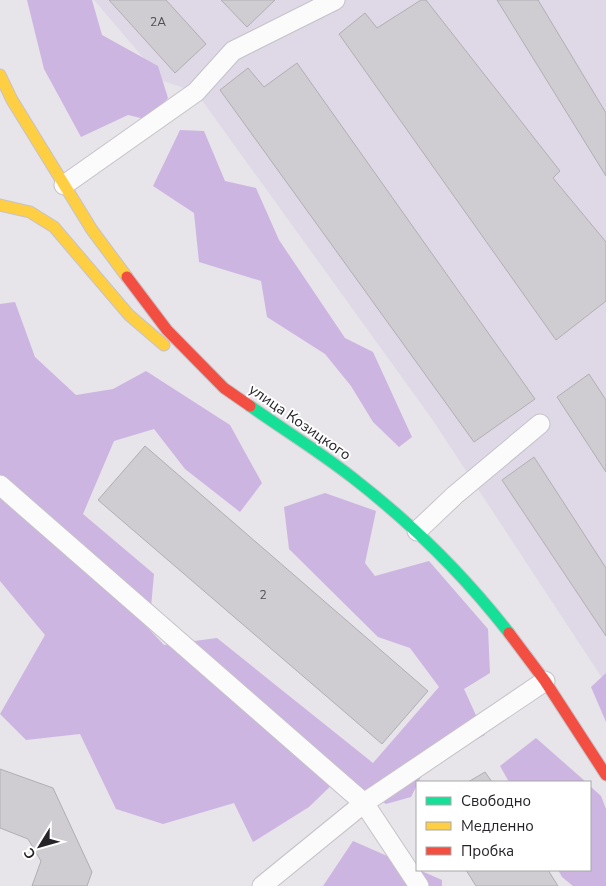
<svg xmlns="http://www.w3.org/2000/svg" width="606" height="886" font-family="'Nunito Sans',sans-serif">
<style>
.built{fill:#dfd9e7}
.forest{fill:#cdb5e2}
.building{fill:#cfccd2;stroke:#b1aeb3}
.lines{fill:none;stroke-linecap:round;stroke-linejoin:round}
.lane-casing{stroke:#c5c2c8;stroke-width:21}
.fast-casing{stroke:#c5c2c8;stroke-width:13}
.slow-casing{stroke:#c5c2c8;stroke-width:13}
.jam-casing{stroke:#c5c2c8;stroke-width:13}
.lane{stroke:#fbfbfc;stroke-width:19}
.fast{stroke:#16e098;stroke-width:11}
.slow{stroke:#ffcf43;stroke-width:11}
.jam{stroke:#f24e42;stroke-width:11}
.labels{text-anchor:middle;dominant-baseline:central;stroke-width:4;stroke-linejoin:round;paint-order:stroke}
.number-label{font-size:12px;fill:#504e53}
.street-label{font-size:15px;fill:#262429;stroke:#fff}
</style>
<rect width="100%" height="100%" fill="#e7e4ea"/>
<!-- built -->
<path class="built" d="M 94,0 L 606,0 L 606,684 L 432,419 L 196,92 L 163,81 Z"/>
<!-- forest -->
<g class="forest">
<path d="M 27,0 L 92,0 L 102,35 L 158,66 L 168,98 L 149,120 L 128,115 L 81,137 L 44,69 Z"/>
<path d="M 180,130 L 204,131 L 225,181 L 256,188 L 279,240 L 345,338 L 373,352 L 412,437 L 399,447 L 373,422 L 351,386 L 325,354 L 267,317 L 261,281 L 199,262 L 194,213 L 153,186 Z"/>
<path d="M 15,302 L 35,357 L 76,395 L 113,389 L 146,371 L 230,425 L 262,483 L 240,512 L 185,469 L 154,429 L 114,441 L 83,514 L 154,574 L 149,629 L 164,645 L 217,638 L 373,763 L 439,687 L 410,648 L 378,637 L 289,549 L 284,507 L 325,493 L 376,511 L 365,563 L 375,576 L 429,561 L 488,629 L 490,673 L 464,689 L 485,735 L 427,765 L 411,797 L 386,804 L 342,775 L 309,807 L 253,842 L 234,803 L 163,824 L 116,809 L 80,734 L 26,740 L 0,714 L 45,635 L 0,581 L 0,304 Z"/>
<path d="M 606,673 L 606,722 L 591,687 Z"/>
<path d="M 536,738 L 586,782 L 509,782 L 500,766 Z"/>
<path d="M 590,786 L 601,796 L 606,809 L 606,886 L 573,886 L 562,877 L 558,870 L 590,870 Z"/>
<path d="M 353,841 L 442,880 L 442,886 L 323,886 Z"/>
</g>
<!-- building -->
<g class="building">
<path d="M 109,0 L 166,0 L 206,44 L 175,73 Z"/>
<path d="M 221,0 L 275,0 L 247,27 Z"/>
<path d="M 421,0 L 426,0 L 560,171 L 553,178 L 606,242 L 606,301 L 556,340 L 339,34 L 365,13 L 377,28 Z"/>
<path d="M 497,0 L 538,0 L 606,113 L 606,176 Z"/>
<path d="M 297,63 L 535,399 L 474,442 L 220,90 L 248,68 L 264,87 Z"/>
<path d="M 589,374 L 606,400 L 606,472 L 557,397 Z"/>
<path d="M 145,446 L 428,691 L 382,744 L 98,500 Z"/>
<path d="M 534,457 L 606,568 L 606,636 L 502,480 Z"/>
<path d="M 0,769 L 53,788 L 92,872 L 87,886 L 32,886 L 41,861 L 28,839 L 0,828 Z"/>
<path d="M 485,772 L 492,782 L 468,782 Z"/>
<path d="M 466,870 L 548,870 L 558,886 L 476,886 Z"/>
</g>
<g class="lines">
<!-- lane casing -->
<g class="lane-casing">
<g id="lane">
<path d="M 64,185 L 196,92 L 233,51 L 335,0"/>
<path d="M 0,485 L 364,803 L 419,886"/>
<path d="M 417,531 L 455,495 L 540,424"/>
<path d="M 262,886 L 364,803 L 545,681"/>
</g>
</g>
<!-- fast casing -->
<g class="fast-casing">
<path id="fast" d="M 250,406 C 284,430 320,452 353,478 C 411,523 464,575 509,633"/>
</g>
<!-- slow casing -->
<g class="slow-casing">
<g id="slow">
<path d="M 0,75 L 12,100 L 92,230 L 127,277"/>
<path d="M 0,205 L 30,212 L 54,227 L 129,315 L 164,345"/>
</g>
</g>
<!-- jam casing -->
<g class="jam-casing">
<g id="jam">
<path d="M 127,277 L 167,330 L 224,388 L 250,406"/>
<path d="M 509,633 L 545,681 L 606,775"/>
</g>
</g>
<!-- lane -->
<use href="#lane" class="lane"/>
<!-- fast -->
<use href="#fast" class="fast"/>
<!-- slow -->
<use href="#slow" class="slow"/>
<!-- jam -->
<use href="#jam" class="jam"/>
</g>
<g class="labels">
<!-- number labels -->
<g class="number-label">
<text x="158" y="22">2А</text>
<text x="263" y="595">2</text>
</g>
<!-- street labels -->
<g class="street-label">
<text transform="translate(300 422) rotate(35)">улица Козицкого</text>
</g>
</g>
<!-- legend -->
<rect x="416" y="781" width="175" height="90" fill="#ffffff" stroke="#a8a7a9"/>
<rect x="426" y="797" width="25" height="8" fill="#16e098" stroke="#a8a7a9"/>
<text x="461" y="806" font-size="15" fill="#262429">Свободно</text>
<rect x="426" y="822" width="25" height="8" fill="#ffcf43" stroke="#a8a7a9"/>
<text x="461" y="831" font-size="15" fill="#262429">Медленно</text>
<rect x="426" y="847" width="25" height="8" fill="#f24e42" stroke="#a8a7a9"/>
<text x="461" y="856" font-size="15" fill="#262429">Пробка</text>
<!-- north arrow -->
<g transform="translate(40 846) rotate(233)" stroke="#ffffff" stroke-width="4" paint-order="stroke">
<path d="M0-4L9 19L0 12L-9 19Z" fill="#262429"/>
<text y="-8" font-size="14" font-weight="bold" text-anchor="middle" fill="#262429">С</text>
</g>
</svg>
